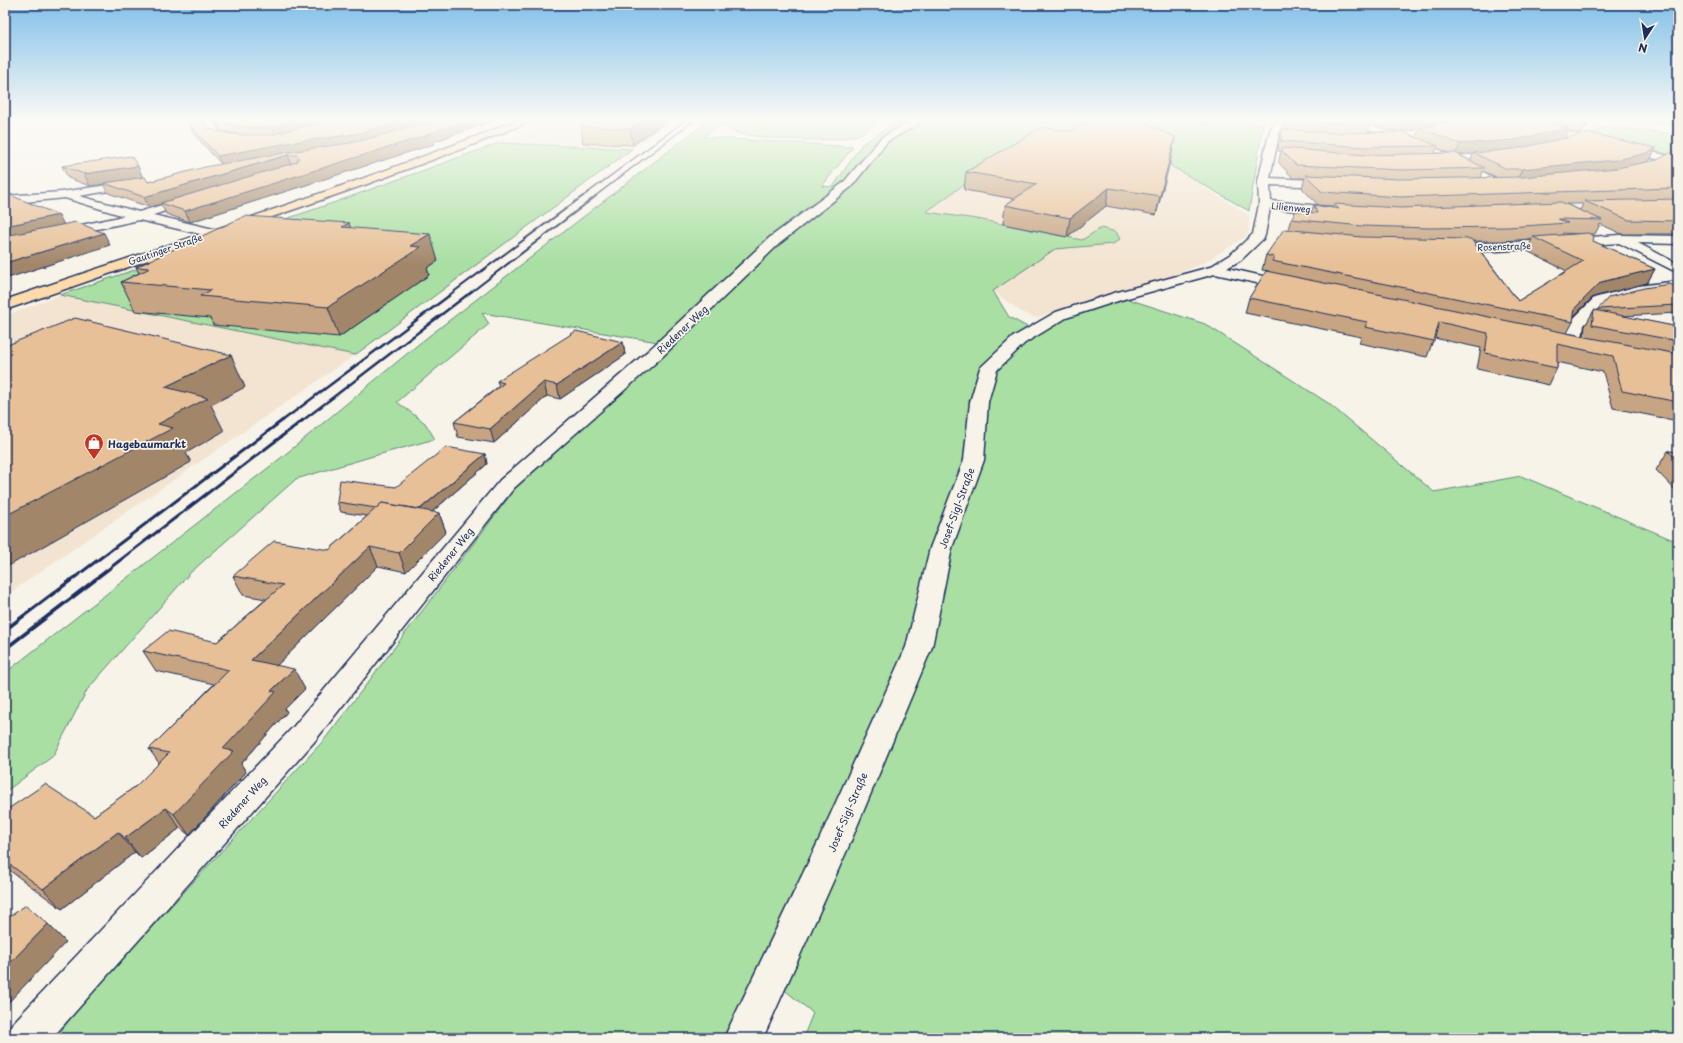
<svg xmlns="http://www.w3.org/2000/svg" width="1683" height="1043" font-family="'Playpen Sans',sans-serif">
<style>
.built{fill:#f2e4d0}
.green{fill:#a9dfa2;stroke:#628780}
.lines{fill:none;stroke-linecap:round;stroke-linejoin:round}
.minor-casing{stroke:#1b2f5e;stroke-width:3}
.major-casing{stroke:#1b2f5e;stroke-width:3}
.minor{fill:#f7f3e8;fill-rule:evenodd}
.major{fill:#fedbac;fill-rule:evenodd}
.rail-far4{stroke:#1b2f5e;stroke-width:1.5}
.rail-far3{stroke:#1b2f5e;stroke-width:2}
.rail-far2{stroke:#1b2f5e;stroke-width:2.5}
.rail-far1{stroke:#1b2f5e;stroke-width:3}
.rail{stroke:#1b2f5e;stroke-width:3.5}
.wall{fill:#c7a582;stroke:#1b2f5e;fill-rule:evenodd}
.shaded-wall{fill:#a2866a;stroke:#1b2f5e}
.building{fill:#e7c097;stroke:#1b2f5e}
.labels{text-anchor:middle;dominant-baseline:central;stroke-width:3.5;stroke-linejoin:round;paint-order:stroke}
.far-street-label{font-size:9px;fill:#1b2f5e;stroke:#f7f3e8}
.street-label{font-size:10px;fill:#1b2f5e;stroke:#f7f3e8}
.poi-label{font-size:10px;font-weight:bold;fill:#1b2f5e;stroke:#f7f3e8;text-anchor:start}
</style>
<rect width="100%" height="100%" fill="#f7f3e8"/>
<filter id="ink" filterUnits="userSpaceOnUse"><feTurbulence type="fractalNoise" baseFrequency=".025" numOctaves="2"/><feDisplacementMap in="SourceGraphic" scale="8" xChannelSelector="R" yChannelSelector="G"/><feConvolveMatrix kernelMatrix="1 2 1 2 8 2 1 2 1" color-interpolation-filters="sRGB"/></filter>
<g filter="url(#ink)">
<!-- built -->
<g class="built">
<path d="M 556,119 L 675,119 L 632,149 L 499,143 L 497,142 Z"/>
<path d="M 1020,144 L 1169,152 L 1171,166 L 1249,215 L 1249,233 L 1242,239 L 1203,263 L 1185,271 L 1116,294 L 1035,318 L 1020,311 L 993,291 L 1036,262 L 1055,247 L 1113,244 L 1101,228 L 1082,240 L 977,219 L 925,212 Z"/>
<path d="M 60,295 L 355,355 L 5,596 L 5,316 Z"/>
</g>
<!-- green -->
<g class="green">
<path d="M 710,119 L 727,119 L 703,137 L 853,147 L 822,186 L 833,187 L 862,144 L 901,119 L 1210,119 L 1263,124 L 1249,211 L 1171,166 L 1169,152 L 1020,144 L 926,212 L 977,219 L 1082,240 L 1101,228 L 1116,232 L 1120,239 L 1113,244 L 1055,249 L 993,291 L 1009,317 L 1038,333 L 1064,317 L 1128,299 L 1205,324 L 1328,403 L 1434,492 L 1521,476 L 1678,542 L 1678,1038 L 803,1038 L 813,1013 L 771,979 L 743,1038 L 56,1038 L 81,1004 L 324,740 L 515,489 L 676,345 L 482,313 L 489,324 L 397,402 L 425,423 L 435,439 L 370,457 L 296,479 L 190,573 L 87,690 L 53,756 L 5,792 L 5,673 L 282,457 L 420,343 Z"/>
<path d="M 728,119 L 878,119 C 873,124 868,130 862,133 C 840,145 762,139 737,133 C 732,132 728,128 723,125 Z"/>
<path d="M 1608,119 L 1678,119 L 1678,126 C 1655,121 1631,125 1608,119 Z"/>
<path d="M 1609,127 L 1666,133 L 1678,130 L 1678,160 L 1588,136 L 1601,128 Z"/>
<path d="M 499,143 L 632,149 L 355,355 L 60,295 L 330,204 Z"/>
</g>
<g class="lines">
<!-- minor casing -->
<g class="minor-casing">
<g id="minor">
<path d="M 203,119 L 211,119 L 220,132 L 244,138 L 246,140 L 241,143 L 213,136 Z"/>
<path d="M 914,119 L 926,119 L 887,142 L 851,187 L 779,244 L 662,357 L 514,488 L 314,742 L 52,1038 L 7,1038 L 12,1024 L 294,726 L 500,480 L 650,349 L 769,238 L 843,183 L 881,138 Z"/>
<path d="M 1278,119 L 1288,119 L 1280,130 L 1270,178 L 1334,181 L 1340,184 L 1334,187 L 1270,185 L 1271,201 L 1341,208 L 1345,209 L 1347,212 L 1345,215 L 1341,216 L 1270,208 L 1265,235 L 1264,238 L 1241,260 L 1227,268 L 1294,283 L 1296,286 L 1294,289 L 1289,290 L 1215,274 L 1124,299 L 1066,318 L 1025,343 L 997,370 L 988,402 L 984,460 L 952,548 L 932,647 L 848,848 L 763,1038 L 724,1038 L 818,842 L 906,647 L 930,548 L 964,460 L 970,402 L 980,368 L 1013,337 L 1056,312 L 1114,293 L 1210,267 L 1231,254 L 1253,234 L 1259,204 L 1258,181 L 1264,155 L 1270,130 Z"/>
<path d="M 1323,119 C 1392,117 1455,159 1515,188 L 1517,190 L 1515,192 L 1507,192 C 1468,173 1431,151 1391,137 C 1369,129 1347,126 1325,121 Z"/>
<path d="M 1479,119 L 1500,119 L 1533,124 L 1678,158 L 1678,164 L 1533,130 L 1484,122 Z"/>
<path d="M 135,181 L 139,182 L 141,184 L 139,186 L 79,196 L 139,212 L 188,197 L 196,197 L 198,199 L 196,201 L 153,215 L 218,230 L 219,233 L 218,236 L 213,237 L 139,220 L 5,249 L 5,241 L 124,216 L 65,198 L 5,204 L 5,196 L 61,192 Z"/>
<path d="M 1620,235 L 1678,236 L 1678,244 L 1638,243 L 1678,264 L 1678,273 L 1619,243 L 1499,251 L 1448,251 L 1443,250 L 1441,247 L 1443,244 L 1448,243 L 1499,243 Z"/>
<path d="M 1678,281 L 1678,289 L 1639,294 L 1604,304 L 1584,325 L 1581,345 L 1579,348 L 1573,350 L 1567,348 L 1565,345 L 1568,324 L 1594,298 L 1638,286 Z"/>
</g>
</g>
<!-- major casing -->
<g class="major-casing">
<path id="major" d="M 520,119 L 533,119 L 531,121 L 472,145 L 367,184 L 5,310 L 5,300 C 177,241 351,187 520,119 Z"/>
</g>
<!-- minor -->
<use href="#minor" class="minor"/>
<!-- major -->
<use href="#major" class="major"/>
<!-- rail-far4 -->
<g class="rail-far4">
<path d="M 582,197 L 687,119"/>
<path d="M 594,197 L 696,119"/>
</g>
<!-- rail-far3 -->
<g class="rail-far3">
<path d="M 448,296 L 583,196"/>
<path d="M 466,296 L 596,196"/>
</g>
<!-- rail-far2 -->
<g class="rail-far2">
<path d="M 282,421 L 450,295"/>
<path d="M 302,421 L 467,295"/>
</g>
<!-- rail-far1 -->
<g class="rail-far1">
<path d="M 70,581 L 283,420"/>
<path d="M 93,581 L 303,420"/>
</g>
<!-- rail -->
<g class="rail">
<path d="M 5,630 L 71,580"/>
<path d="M 5,649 L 95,580"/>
</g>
</g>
<!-- wall -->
<g class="wall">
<path d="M 214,119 L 498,119 L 433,142 L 434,144 L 190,222 L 166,214 L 161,204 L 149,207 L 108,193 L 104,184 L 90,186 L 68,178 L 62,166 L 143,177 L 148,182 L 221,164 L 193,133 L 189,124 L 209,129 L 226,133 L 244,135 L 221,131 L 218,126 L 216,122 L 215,122 Z"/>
<path d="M 593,119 L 669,119 L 633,145 L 583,143 L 581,126 Z"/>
<path d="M 1286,119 L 1590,119 L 1586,128 L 1580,134 L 1568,131 L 1565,138 L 1656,148 L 1650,160 L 1645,163 L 1657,160 L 1678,151 L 1678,234 L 1622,234 L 1600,224 L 1595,234 L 1590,234 L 1593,241 L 1655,269 L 1647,283 L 1593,297 L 1574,316 L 1573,322 L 1567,333 L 1584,336 L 1585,326 L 1594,310 L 1597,311 L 1598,309 L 1678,288 L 1678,313 L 1621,316 L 1678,327 L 1678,421 L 1613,408 L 1603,372 L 1557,362 L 1557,368 L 1549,385 L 1477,369 L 1481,348 L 1434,338 L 1427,357 L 1359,343 L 1361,337 L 1245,313 L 1249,298 L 1269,272 L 1269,271 L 1262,270 L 1266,255 L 1288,229 L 1291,219 L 1311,212 L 1314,205 L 1333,208 L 1333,206 L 1318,205 L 1302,188 L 1305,178 L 1293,178 L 1279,163 L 1279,160 L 1281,151 L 1278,151 L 1279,139 ZM 1370,125 L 1398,132 L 1368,132 ZM 1419,129 L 1416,137 L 1404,132 ZM 1437,148 L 1449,153 L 1435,153 ZM 1473,154 L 1471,161 L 1460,155 ZM 1483,171 L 1496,177 L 1481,178 ZM 1566,204 L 1583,204 L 1580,210 ZM 1563,233 L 1582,234 L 1562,235 ZM 1532,239 L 1527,251 L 1567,271 L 1518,301 L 1473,241 L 1502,241 Z"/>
<path d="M 1069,131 L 1175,137 L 1172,154 L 1156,215 L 1106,206 L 1067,237 L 1003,224 L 1005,205 L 1015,199 L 964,190 L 966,172 Z"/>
<path d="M 349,223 L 350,228 L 438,261 L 427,268 L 429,275 L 339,337 L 213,325 L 210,318 L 135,311 L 121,282 L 139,273 L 136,267 Z"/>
<path d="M 623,342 L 625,355 L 560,399 L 547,396 L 494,443 L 458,437 L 454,422 L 499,386 L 497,381 Z"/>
<path d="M 1668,451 L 1678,452 L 1678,493 L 1656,470 Z"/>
<path d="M 485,454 L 487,464 L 432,512 L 439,513 L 446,532 L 406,572 L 378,566 L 277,665 L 305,689 L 285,709 L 287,712 L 241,764 L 246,772 L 189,835 L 180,828 L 141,858 L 135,852 L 62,909 L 5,867 L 5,811 L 94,816 L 136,786 L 159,763 L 149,749 L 214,684 L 156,671 L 143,651 L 217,642 L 266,599 L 243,595 L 233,576 L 329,550 L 367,516 L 341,512 L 337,502 L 396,487 Z"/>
</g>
<!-- shaded-wall -->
<g class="shaded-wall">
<path d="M 302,119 L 340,119 L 275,136 L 272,127 Z"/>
<path d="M 409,119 L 452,119 L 359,143 L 222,166 L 218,156 Z"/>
<path d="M 472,119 L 498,119 L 433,142 L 434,144 L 190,222 L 185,211 Z"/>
<path d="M 645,119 L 669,119 L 633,145 L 630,129 Z"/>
<path d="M 1202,119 L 1233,119 L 1201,125 Z"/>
<path d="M 1421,119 L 1465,119 L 1420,128 L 1419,129 L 1401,132 L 1405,122 Z"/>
<path d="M 1590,119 L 1586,128 L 1580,134 L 1585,123 Z"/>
<path d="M 1569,128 L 1564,139 L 1510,152 L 1474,153 L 1473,154 L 1455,155 L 1460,144 Z"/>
<path d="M 1175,137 L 1172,154 L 1156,215 L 1160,196 Z"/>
<path d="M 1656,148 L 1650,160 L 1642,165 L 1611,172 L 1517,180 L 1522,169 Z"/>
<path d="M 288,155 L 292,165 L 161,203 L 161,204 L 149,207 L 144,197 Z"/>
<path d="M 138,166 L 143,178 L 104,183 L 104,184 L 90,186 L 84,174 Z"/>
<path d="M 1109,188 L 1106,206 L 1067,237 L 1070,218 Z"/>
<path d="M 59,215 L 65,227 L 5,239 L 5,226 Z"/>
<path d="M 349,223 L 358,250 L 342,227 Z"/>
<path d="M 104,233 L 110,245 L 5,279 L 5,263 Z"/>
<path d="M 430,234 L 438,261 L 427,268 L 429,275 L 339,337 L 328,307 L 410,246 Z"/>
<path d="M 1655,269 L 1647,283 L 1593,297 L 1569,321 L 1575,308 L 1601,282 Z"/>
<path d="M 623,342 L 625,355 L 560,399 L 557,385 Z"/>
<path d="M 231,355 L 245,387 L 211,405 L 224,431 L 186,453 L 191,462 L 5,568 L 5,516 L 158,424 L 165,387 Z"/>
<path d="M 544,382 L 547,396 L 494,443 L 490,429 Z"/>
<path d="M 485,454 L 487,464 L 419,523 L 416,513 Z"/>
<path d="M 439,513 L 446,532 L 406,572 L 399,553 Z"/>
<path d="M 370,547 L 378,566 L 262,680 L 251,660 Z"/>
<path d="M 294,669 L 305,689 L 285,709 L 287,712 L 241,764 L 246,772 L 189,835 L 174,814 L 223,749 L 271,691 Z"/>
<path d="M 166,808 L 180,828 L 141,858 L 125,838 Z"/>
<path d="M 118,832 L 135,852 L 62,909 L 43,889 Z"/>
<path d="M 48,924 L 66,942 L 5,1006 L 5,968 Z"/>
</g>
<!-- building -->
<g class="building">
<path d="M 215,119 L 302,119 L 272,127 L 244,127 L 218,122 Z"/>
<path d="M 334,119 L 409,119 L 356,134 L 288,143 L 218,156 L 189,124 L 203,121 L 209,129 L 226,133 L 243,135 L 271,135 Z"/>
<path d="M 450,119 L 472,119 L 427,134 L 431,134 L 185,211 L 161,203 L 297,162 L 299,158 L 297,155 L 288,155 L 144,197 L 104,183 L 145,177 L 148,182 L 205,167 L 289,152 L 357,142 L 410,127 Z"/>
<path d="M 593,119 L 645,119 L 630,129 L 581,126 Z"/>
<path d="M 1097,119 L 1135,119 L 1175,137 L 1160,196 L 1109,188 L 1070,218 L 1005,205 L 1037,184 L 966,172 L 1042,127 L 1069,131 Z"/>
<path d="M 1286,119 L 1356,119 L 1371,122 L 1332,123 L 1285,120 Z"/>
<path d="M 1391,119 L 1421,119 L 1405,122 Z"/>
<path d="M 1462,119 L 1524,119 L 1537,121 L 1569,128 L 1514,140 L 1460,144 L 1420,128 Z"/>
<path d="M 1565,119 L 1590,119 L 1585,123 Z"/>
<path d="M 1282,129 L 1332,133 L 1403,132 L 1438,146 L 1364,147 L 1281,141 Z"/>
<path d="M 1589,133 L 1656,148 L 1648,153 L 1616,160 L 1522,169 L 1507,169 L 1474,153 L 1515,149 Z"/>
<path d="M 1282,148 L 1365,155 L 1455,153 L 1485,168 L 1401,170 L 1296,165 L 1282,151 Z"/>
<path d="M 1678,151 L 1678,188 L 1400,197 L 1322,192 L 1306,175 L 1401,179 L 1522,177 L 1617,168 L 1657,160 L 1672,152 Z"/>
<path d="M 131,156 L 138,166 L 84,174 L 62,166 Z"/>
<path d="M 5,193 L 59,215 L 5,226 Z"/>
<path d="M 1678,199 L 1678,221 L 1629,220 L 1584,201 Z"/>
<path d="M 1561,202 L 1602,220 L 1558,219 L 1568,223 L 1508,227 L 1429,228 L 1362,226 L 1291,219 L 1296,211 L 1317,213 L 1314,205 L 1339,209 L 1334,204 L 1400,208 Z"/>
<path d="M 245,216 L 349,223 L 342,227 L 430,234 L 410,246 L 421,247 L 328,307 L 200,296 L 211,290 L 121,282 L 150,268 L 136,267 Z"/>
<path d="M 76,222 L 104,233 L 5,263 L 5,236 Z"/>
<path d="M 1284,229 L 1362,237 L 1471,239 L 1518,301 L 1583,261 L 1533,237 L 1588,233 L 1594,236 L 1593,241 L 1655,269 L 1601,282 L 1575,308 L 1573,322 L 1272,261 L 1274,257 L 1266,255 Z"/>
<path d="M 1266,271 L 1581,336 L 1678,354 L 1678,402 L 1622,391 L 1613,356 L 1557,344 L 1557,368 L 1485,353 L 1488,333 L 1439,322 L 1434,341 L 1365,327 L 1367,322 L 1249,298 Z"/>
<path d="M 1670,284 L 1678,288 L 1678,305 L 1598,309 L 1609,297 L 1644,288 Z"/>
<path d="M 1594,310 L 1678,327 L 1678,341 L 1592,325 Z"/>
<path d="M 75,318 L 231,355 L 165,387 L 208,398 L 158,424 L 173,428 L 5,516 L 5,346 Z"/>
<path d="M 576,331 L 623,342 L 557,385 L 544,382 L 490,429 L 454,422 L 504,383 L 497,381 Z"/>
<path d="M 446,447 L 485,454 L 420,509 L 382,503 L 376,508 L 337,502 L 340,480 L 396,487 Z"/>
<path d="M 1668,451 L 1678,452 L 1678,461 Z"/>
<path d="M 382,503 L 439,513 L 399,553 L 370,547 L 251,660 L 294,669 L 271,691 L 276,692 L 223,749 L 234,751 L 174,814 L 166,808 L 125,838 L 118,832 L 43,889 L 5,861 L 5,811 L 45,784 L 94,816 L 136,786 L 169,753 L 149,749 L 229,670 L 143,651 L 168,631 L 217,642 L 283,585 L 233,576 L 274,541 L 329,550 Z"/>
<path d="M 26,905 L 48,924 L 5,968 L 5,920 Z"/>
</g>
</g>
<!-- sky -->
<linearGradient id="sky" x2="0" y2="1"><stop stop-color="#82c0e9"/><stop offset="0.45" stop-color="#fbfaf5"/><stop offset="1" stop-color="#fbfaf5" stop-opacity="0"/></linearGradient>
<rect width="1683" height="265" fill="url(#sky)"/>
<!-- icons -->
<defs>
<g id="shop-pin" transform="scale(1)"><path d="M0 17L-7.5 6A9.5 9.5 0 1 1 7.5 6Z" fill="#c8321e" stroke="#f7f3e8"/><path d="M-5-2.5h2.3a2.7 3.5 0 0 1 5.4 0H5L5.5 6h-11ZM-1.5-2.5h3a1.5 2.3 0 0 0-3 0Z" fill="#fff"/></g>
</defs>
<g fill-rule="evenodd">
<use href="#shop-pin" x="94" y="443"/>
</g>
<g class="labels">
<!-- far-street labels -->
<g class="far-street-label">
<text transform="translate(1291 207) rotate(6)">Lilienweg</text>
<text transform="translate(1504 246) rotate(-2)">Rosenstraße</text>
<text transform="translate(165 249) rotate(-19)">Gautinger Straße</text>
</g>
<!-- street labels -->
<g class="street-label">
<text transform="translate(682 329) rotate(-43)">Riedener Weg</text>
<text transform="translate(956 508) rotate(-70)">Josef-Sigl-Straße</text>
<text transform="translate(450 554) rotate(-51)">Riedener Weg</text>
<text transform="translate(242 802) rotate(-48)">Riedener Weg</text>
<text transform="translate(847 812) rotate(-67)">Josef-Sigl-Straße</text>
</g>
<!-- poi labels -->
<g class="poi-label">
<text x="108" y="443">Hagebaumarkt</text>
</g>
</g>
<!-- margin -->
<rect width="1683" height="1043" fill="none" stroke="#f7f3e8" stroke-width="20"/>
<rect x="10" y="10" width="1663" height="1023" fill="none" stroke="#1b2f5e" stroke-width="1.5" filter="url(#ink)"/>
<!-- north arrow -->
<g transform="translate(1645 38) rotate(192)" stroke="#f7f3e8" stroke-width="3" paint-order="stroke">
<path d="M0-3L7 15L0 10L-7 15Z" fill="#1b2f5e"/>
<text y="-6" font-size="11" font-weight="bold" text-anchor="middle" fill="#1b2f5e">N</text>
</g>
</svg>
